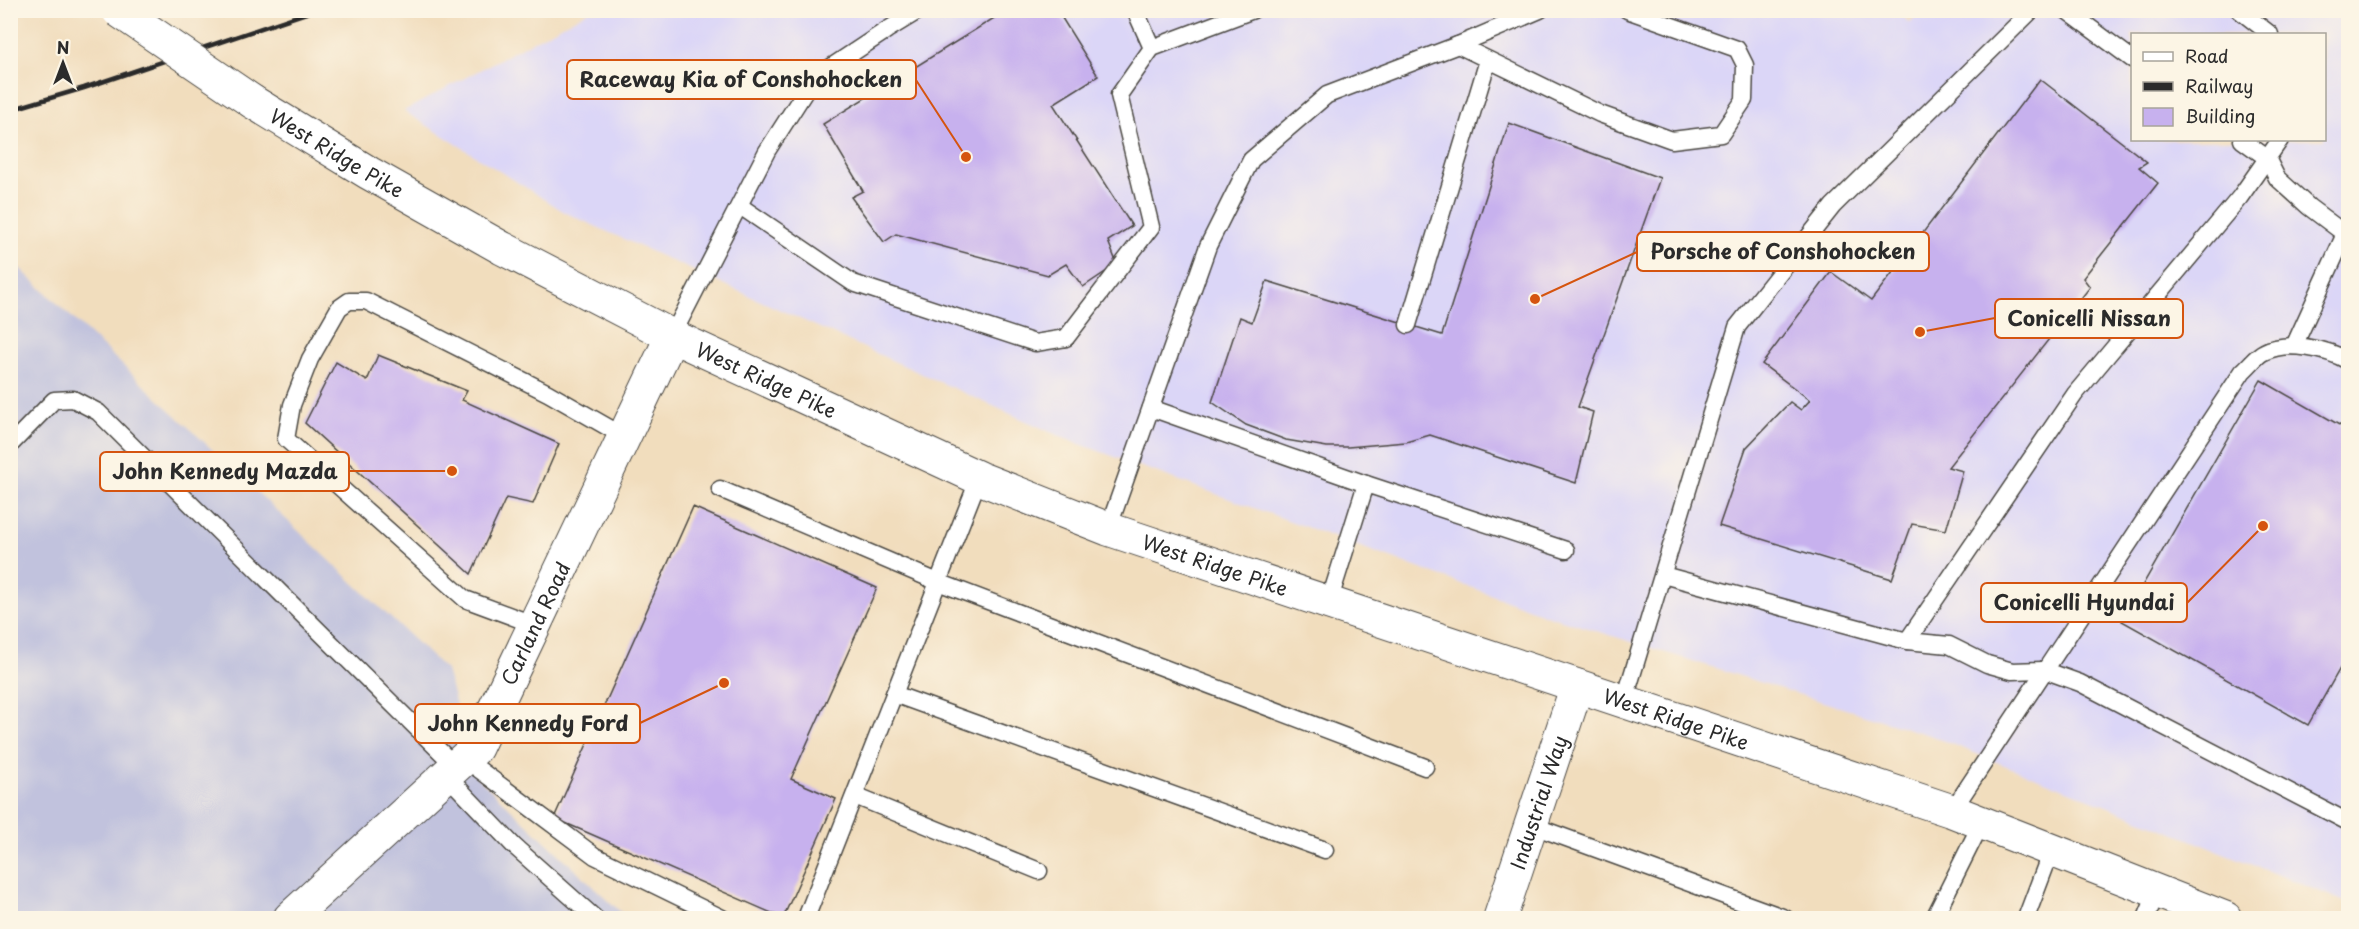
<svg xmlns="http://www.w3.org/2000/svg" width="2359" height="929" font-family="'Playpen Sans',sans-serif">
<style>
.built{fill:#dbd6f7;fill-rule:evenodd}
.industrial{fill:#c1c2dd}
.building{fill:#c7b1ee}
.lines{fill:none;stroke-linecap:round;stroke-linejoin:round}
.lane-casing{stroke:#494641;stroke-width:19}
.street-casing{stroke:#494641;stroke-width:35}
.primary-casing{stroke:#494641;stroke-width:35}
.lane{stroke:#fff;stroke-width:16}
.street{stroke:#fff;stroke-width:33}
.primary{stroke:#fff;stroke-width:33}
.rail{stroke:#2b2b2b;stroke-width:4.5}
.primary-bridge-casing{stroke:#494641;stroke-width:35;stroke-linecap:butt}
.primary-bridge{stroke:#fff;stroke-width:33}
.labels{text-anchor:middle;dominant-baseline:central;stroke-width:4.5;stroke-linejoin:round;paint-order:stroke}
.street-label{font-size:20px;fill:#2b2b2b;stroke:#fcf5e5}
.leader{fill:none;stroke:#d5540f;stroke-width:2}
.callout-dot{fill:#d5540f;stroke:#fcf5e5;stroke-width:2}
.callout{fill:#fcf5e5;stroke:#d5540f;stroke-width:2}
.callout-label{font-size:21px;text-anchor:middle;font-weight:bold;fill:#2b2b2b}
</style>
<rect width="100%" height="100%" fill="#fcf5e5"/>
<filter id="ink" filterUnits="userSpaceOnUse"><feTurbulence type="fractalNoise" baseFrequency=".0167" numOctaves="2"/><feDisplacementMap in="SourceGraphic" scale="12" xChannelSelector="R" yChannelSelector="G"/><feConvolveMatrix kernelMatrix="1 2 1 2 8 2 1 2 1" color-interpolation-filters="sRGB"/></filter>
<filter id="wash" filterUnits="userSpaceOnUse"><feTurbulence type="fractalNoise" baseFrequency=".008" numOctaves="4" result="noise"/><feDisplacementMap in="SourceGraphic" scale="24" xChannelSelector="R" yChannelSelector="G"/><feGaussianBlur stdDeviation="1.35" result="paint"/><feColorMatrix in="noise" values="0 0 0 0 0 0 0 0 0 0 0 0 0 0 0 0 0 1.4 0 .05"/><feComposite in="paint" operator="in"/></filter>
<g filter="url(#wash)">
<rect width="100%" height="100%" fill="#f1ddbd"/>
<!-- built -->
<path class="built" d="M 1898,10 L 1909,23 L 1922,10 L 2348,11 L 2348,903 L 1932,736 L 1549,616 L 1066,439 L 566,213 L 404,111 L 589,11 ZM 2132,34 L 2324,34 L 2324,140 L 2132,140 Z"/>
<!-- industrial -->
<path class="industrial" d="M 10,259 L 446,670 L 477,777 L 627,918 L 11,918 Z"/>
<g id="blocks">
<!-- building -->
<g class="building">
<path d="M 1007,10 L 1057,10 L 1098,76 L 1053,104 L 1132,226 L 1108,241 L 1117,264 L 1083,287 L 1066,264 L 1048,275 L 896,234 L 884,242 L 851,197 L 863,191 L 823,124 Z"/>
<path d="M 2040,79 L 2147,162 L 2139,167 L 2158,183 L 2083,278 L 2090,287 L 1948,467 L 1963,471 L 1946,530 L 1912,524 L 1892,579 L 1719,526 L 1746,448 L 1790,402 L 1801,410 L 1810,400 L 1762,364 L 1831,272 L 1871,301 Z"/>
<path d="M 1509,123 L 1660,178 L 1578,407 L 1593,412 L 1576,483 L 1430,435 L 1406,442 L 1348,447 L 1327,447 L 1286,440 L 1246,425 L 1212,402 L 1240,317 L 1252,322 L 1267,281 L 1442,335 Z"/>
<path d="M 378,355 L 467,391 L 462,400 L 559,444 L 533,504 L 506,498 L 471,574 L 305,423 L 336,362 L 367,381 Z"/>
<path d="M 2261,380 L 2348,430 L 2348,654 L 2308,725 L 2122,621 Z"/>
<path d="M 693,507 L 877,588 L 791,779 L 836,799 L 783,918 L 554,818 Z"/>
</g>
</g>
</g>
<g filter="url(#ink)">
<use href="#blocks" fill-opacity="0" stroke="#494641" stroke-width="1.5"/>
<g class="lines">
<!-- lane casing -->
<g class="lane-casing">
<g id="lane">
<path d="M 1135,10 L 1152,48"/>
<path d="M 2066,10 L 2132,59"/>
<path d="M 2239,10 L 2270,34"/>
<path d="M 1458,45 L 1600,114 L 1672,140 L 1721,134 L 1744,100 L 1745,65 L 1737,49 L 1627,10"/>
<path d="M 2242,140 L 2267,158 L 2277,178 L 2309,207 L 2345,234 L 2294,346"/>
<path d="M 740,206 L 853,283 L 1035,343 L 1066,338 L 1151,227 L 1119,95 L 1152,48 L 1253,10"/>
<path d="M 1408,325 L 1488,60"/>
<path d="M 672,336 L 767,151 L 813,79 L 887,30 L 920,10"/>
<path d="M 1151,408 L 1366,484 L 1566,550"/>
<path d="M 10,445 L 54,400 L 73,399 L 98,412 L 456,767"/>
<path d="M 720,489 L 938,582 L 1425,767"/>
<path d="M 1108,529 L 1208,246 L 1251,160 L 1327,95 L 1458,45 L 1540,10"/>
<path d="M 1663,575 L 1907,641 L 2075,394 L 2240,197 L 2280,140"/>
<path d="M 1329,602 L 1366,484"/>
<path d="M 535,625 L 465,599 L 286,439 L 292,405 L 310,359 L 339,308 L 349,301 L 366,301 L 548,393 L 625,437"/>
<path d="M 1907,641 L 1949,645 L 1987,664 L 2012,671 L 2044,670 L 2080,683 L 2348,822"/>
<path d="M 894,694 L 1325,850"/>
<path d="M 1624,702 L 1737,327 L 1833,206 L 2032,10"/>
<path d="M 465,759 L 595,856 L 722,918"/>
<path d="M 447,776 L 514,846 L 595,918"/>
<path d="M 855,796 L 1039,871"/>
<path d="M 1952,811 L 2243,371 C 2249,366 2257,355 2264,352 C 2287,340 2328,349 2348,361"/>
<path d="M 1531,825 L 1785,918"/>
<path d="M 806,918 L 979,478"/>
<path d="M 1934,918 L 1982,822"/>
<path d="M 2026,918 L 2052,849"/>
<path d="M 2146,918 L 2157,892"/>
</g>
</g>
<!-- street casing -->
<g class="street-casing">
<g id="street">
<path id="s1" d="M 290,918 L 476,748 L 672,336"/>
<path id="s2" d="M 1500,918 L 1577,686"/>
</g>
</g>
<!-- primary casing -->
<g class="primary-casing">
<g id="primary">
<path id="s3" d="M 253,102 L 369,173 L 502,248 L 672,336 L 979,478 L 1108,529 L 1952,811 L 2225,918"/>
</g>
</g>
<!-- lane -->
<use href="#lane" class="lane"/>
<!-- street -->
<use href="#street" class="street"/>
<!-- primary -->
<use href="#primary" class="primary"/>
<!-- rail -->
<path class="rail" d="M 10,110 L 84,88 L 315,10"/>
<!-- primary-bridge casing -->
<g class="primary-bridge-casing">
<path id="primary-bridge" d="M 118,10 L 253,102"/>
</g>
<!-- primary-bridge -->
<use href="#primary-bridge" class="primary-bridge"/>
</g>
</g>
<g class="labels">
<!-- street labels -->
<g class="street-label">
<text stroke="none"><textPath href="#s3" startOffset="98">West Ridge Pike</textPath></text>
<text stroke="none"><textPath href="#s3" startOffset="584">West Ridge Pike</textPath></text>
<text stroke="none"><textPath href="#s3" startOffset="1070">West Ridge Pike</textPath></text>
<text stroke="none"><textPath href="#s1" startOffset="390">Carland Road</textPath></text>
<text stroke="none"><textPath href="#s3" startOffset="1556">West Ridge Pike</textPath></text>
<text stroke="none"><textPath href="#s2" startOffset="122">Industrial Way</textPath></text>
</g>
</g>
<!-- callouts -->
<path class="leader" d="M966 157L916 80M1535 299L1637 252M1920 332L1995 318M452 471L349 471M2263 526L2187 603M724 683L640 723"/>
<g class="callout-dot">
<circle cx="966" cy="157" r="6"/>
<circle cx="1535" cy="299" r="6"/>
<circle cx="1920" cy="332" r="6"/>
<circle cx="452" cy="471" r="6"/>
<circle cx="2263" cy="526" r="6"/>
<circle cx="724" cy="683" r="6"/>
</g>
<g class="callout">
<rect x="567" y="60" width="349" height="39" rx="6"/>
<rect x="1637" y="232" width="292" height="39" rx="6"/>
<rect x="1995" y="299" width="188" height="39" rx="6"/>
<rect x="100" y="452" width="249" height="39" rx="6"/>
<rect x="1981" y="583" width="206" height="39" rx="6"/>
<rect x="415" y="704" width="225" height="39" rx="6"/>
</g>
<g class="callout-label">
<text x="741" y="87">Raceway Kia of Conshohocken</text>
<text x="1783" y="259">Porsche of Conshohocken</text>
<text x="2089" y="326">Conicelli Nissan</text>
<text x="225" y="479">John Kennedy Mazda</text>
<text x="2084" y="610">Conicelli Hyundai</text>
<text x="528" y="731">John Kennedy Ford</text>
</g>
<!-- margin -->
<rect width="2359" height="929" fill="none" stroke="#fcf5e5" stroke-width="36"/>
<!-- legend -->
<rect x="2131" y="33" width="195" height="108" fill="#fcf5e5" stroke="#a8a49b" stroke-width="1.5"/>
<rect x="2143" y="52" width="30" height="9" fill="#ffffff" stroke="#a8a49b" stroke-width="1.5"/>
<text x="2185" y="63" font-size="18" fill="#2b2b2b">Road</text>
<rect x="2143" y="82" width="30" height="9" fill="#2b2b2b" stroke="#a8a49b" stroke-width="1.5"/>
<text x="2185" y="93" font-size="18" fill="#2b2b2b">Railway</text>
<rect x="2143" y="108" width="30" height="18" fill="#c7b1ee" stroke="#a8a49b" stroke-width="1.5"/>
<text x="2185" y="123" font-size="18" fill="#2b2b2b">Building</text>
<!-- north arrow -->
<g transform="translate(63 63)" stroke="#fcf5e5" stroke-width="4.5" paint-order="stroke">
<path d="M0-4.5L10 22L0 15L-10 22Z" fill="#2b2b2b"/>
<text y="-9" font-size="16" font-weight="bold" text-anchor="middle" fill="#2b2b2b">N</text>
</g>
</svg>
